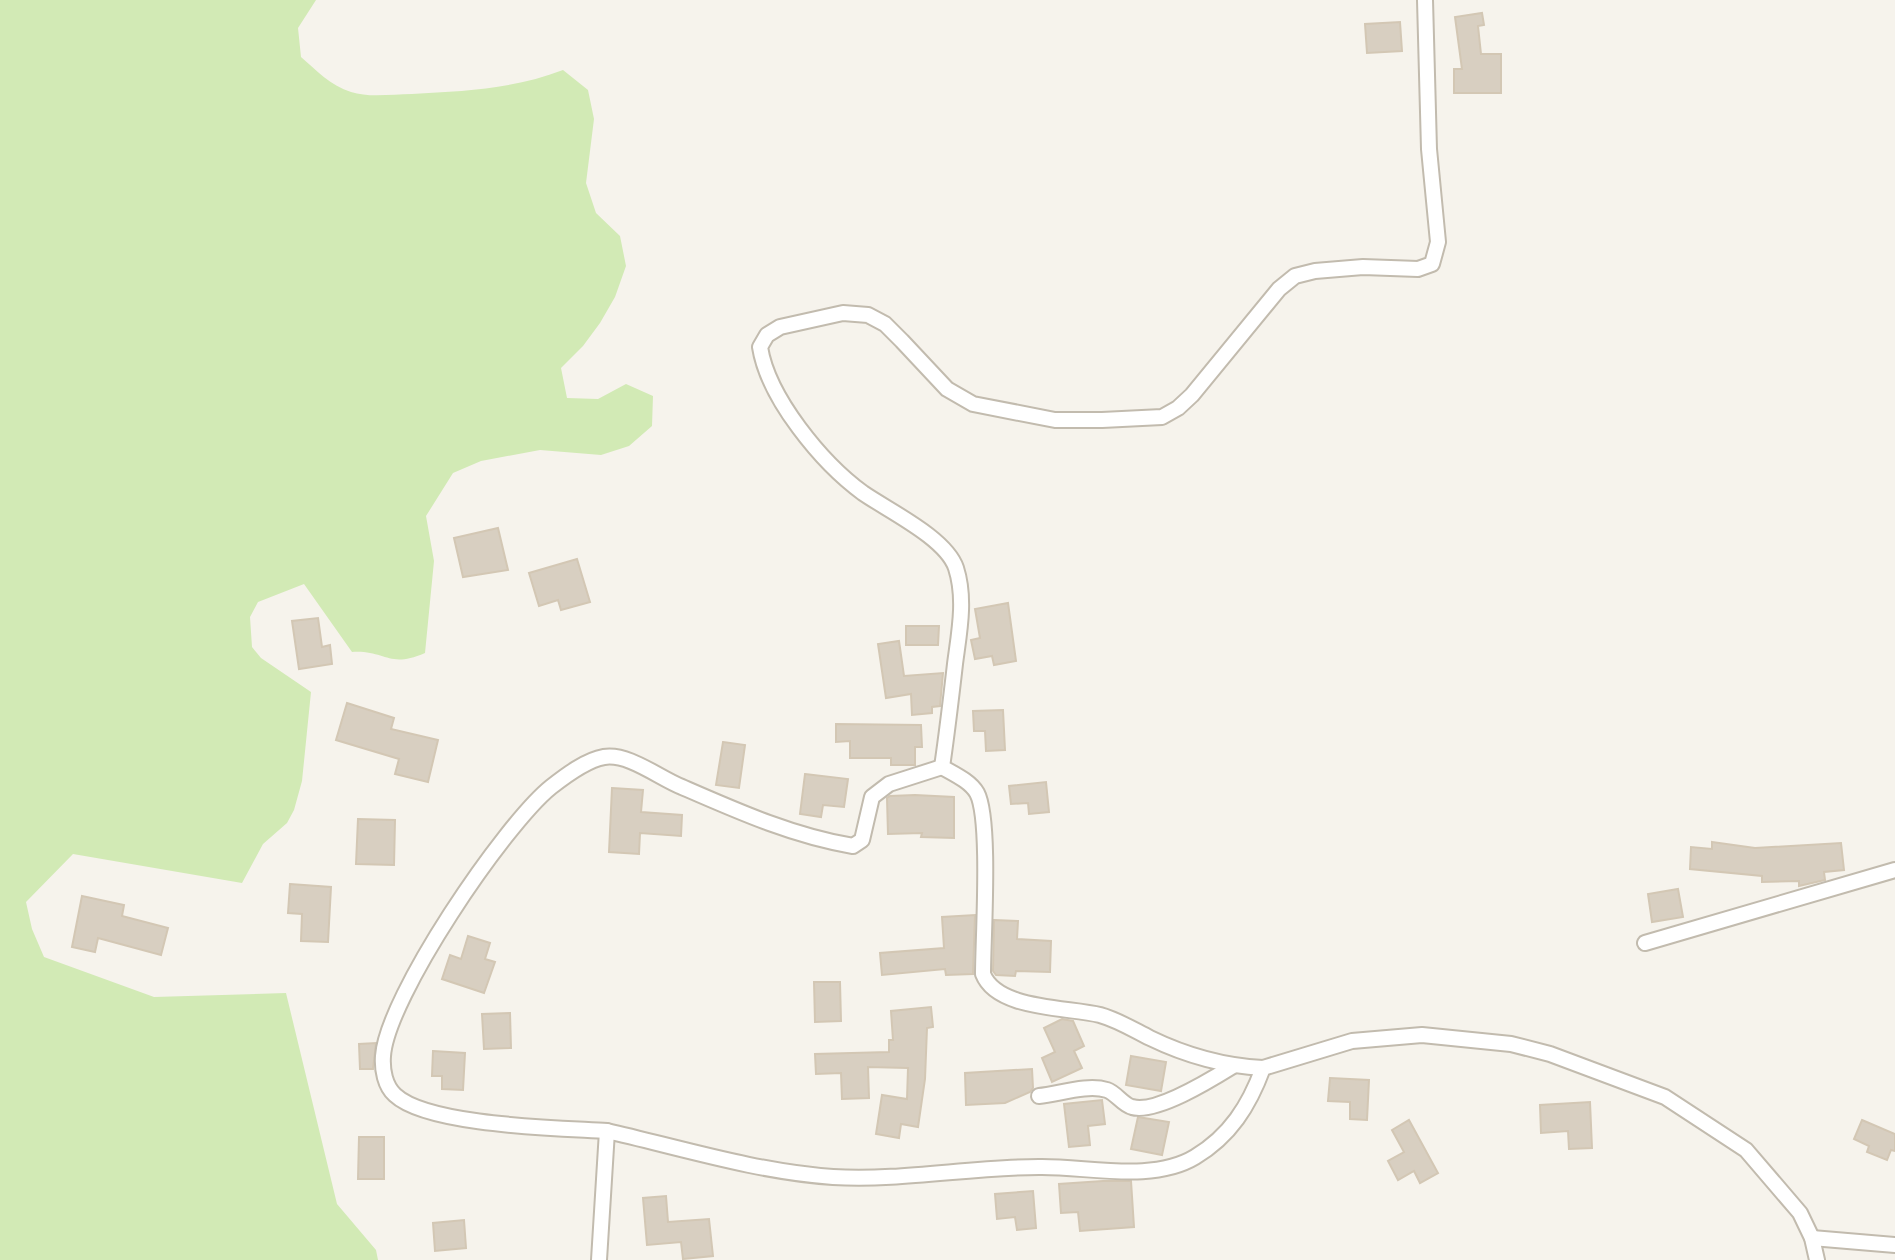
<svg xmlns="http://www.w3.org/2000/svg" width="1895" height="1260" font-family="'Titillium Web',sans-serif">
<style>
.green{fill:#d2eab5}
.building{fill:#d8cfc1;stroke:#d3c7b4;stroke-width:2}
.lines{fill:none;stroke-linecap:round;stroke-linejoin:round}
.street-casing{stroke:#c2bbae;stroke-width:18}
.street{stroke:#fff;stroke-width:14}
</style>
<rect width="100%" height="100%" fill="#f6f3ec"/>
<!-- green -->
<path class="green" d="M 0,0 L 316,0 L 298,28 L 301,57 C 316,70 331,86 351,92 C 369,98 393,94 412,94 C 464,91 514,89 563,70 L 588,90 L 594,119 L 586,183 L 596,213 L 620,236 L 626,266 L 615,297 L 600,323 L 583,346 L 561,368 L 567,398 L 598,399 L 626,384 L 653,396 L 652,426 L 629,446 L 601,455 L 540,450 L 481,461 L 453,473 L 426,516 L 434,561 L 425,653 C 388,669 386,650 352,652 L 304,584 L 258,602 L 250,617 L 252,647 L 261,658 L 311,692 L 302,781 L 294,810 L 287,823 L 263,844 L 242,883 L 73,854 L 26,902 L 32,929 L 44,957 L 154,997 L 286,993 L 337,1204 L 376,1250 L 378,1260 L 0,1260 Z"/>
<!-- building -->
<g class="building">
<path d="M 1482,13 L 1484,25 L 1478,26 L 1481,54 L 1501,54 L 1501,93 L 1454,93 L 1454,69 L 1462,69 L 1455,17 Z"/>
<path d="M 1400,22 L 1402,51 L 1367,53 L 1365,24 Z"/>
<path d="M 498,528 L 508,570 L 463,577 L 454,538 Z"/>
<path d="M 577,559 L 590,602 L 561,610 L 558,600 L 539,606 L 529,573 Z"/>
<path d="M 1008,603 L 1016,661 L 994,665 L 992,656 L 975,659 L 971,640 L 980,638 L 975,609 Z"/>
<path d="M 318,618 L 322,647 L 330,645 L 332,664 L 299,669 L 292,621 Z"/>
<path d="M 906,626 L 939,626 L 938,645 L 906,645 Z"/>
<path d="M 899,641 L 904,676 L 943,673 L 940,706 L 932,707 L 932,713 L 912,715 L 911,694 L 886,698 L 878,644 Z"/>
<path d="M 347,703 L 394,718 L 391,729 L 438,740 L 428,782 L 395,774 L 399,759 L 336,740 Z"/>
<path d="M 1003,710 L 1005,750 L 986,751 L 985,731 L 974,731 L 973,711 Z"/>
<path d="M 836,724 L 921,725 L 922,747 L 915,747 L 915,765 L 891,765 L 891,758 L 850,758 L 850,741 L 836,742 Z"/>
<path d="M 723,742 L 745,745 L 739,788 L 716,785 Z"/>
<path d="M 805,774 L 848,779 L 844,807 L 823,805 L 821,817 L 800,814 Z"/>
<path d="M 1046,782 L 1049,812 L 1029,814 L 1028,803 L 1011,804 L 1009,786 Z"/>
<path d="M 612,788 L 643,790 L 641,812 L 682,815 L 681,836 L 640,833 L 639,854 L 609,852 Z"/>
<path d="M 915,795 L 954,797 L 954,838 L 921,837 L 922,833 L 888,834 L 887,798 L 890,796 Z"/>
<path d="M 358,819 L 395,820 L 394,865 L 356,864 Z"/>
<path d="M 1712,842 L 1755,848 L 1841,843 L 1844,870 L 1824,872 L 1825,880 L 1799,886 L 1799,881 L 1762,882 L 1762,876 L 1690,869 L 1691,847 L 1712,849 Z"/>
<path d="M 290,884 L 331,887 L 328,942 L 301,941 L 302,914 L 288,913 Z"/>
<path d="M 1678,889 L 1683,917 L 1652,922 L 1648,894 Z"/>
<path d="M 82,896 L 124,905 L 122,916 L 168,928 L 161,955 L 98,938 L 95,952 L 72,947 Z"/>
<path d="M 975,915 L 973,974 L 946,975 L 945,969 L 882,975 L 880,953 L 944,948 L 942,917 Z"/>
<path d="M 994,920 L 1018,921 L 1017,939 L 1051,941 L 1050,972 L 1016,971 L 1015,976 L 996,975 L 993,971 Z"/>
<path d="M 468,936 L 490,943 L 485,959 L 495,962 L 484,993 L 442,979 L 450,955 L 461,959 Z"/>
<path d="M 814,982 L 840,982 L 841,1021 L 815,1022 Z"/>
<path d="M 931,1007 L 933,1027 L 927,1028 L 925,1079 L 918,1127 L 901,1124 L 899,1138 L 876,1134 L 882,1095 L 907,1099 L 908,1068 L 868,1067 L 869,1098 L 842,1099 L 841,1073 L 816,1074 L 815,1054 L 889,1052 L 889,1040 L 893,1040 L 891,1011 Z"/>
<path d="M 510,1013 L 511,1048 L 484,1049 L 482,1014 Z"/>
<path d="M 1062,1019 L 1073,1021 L 1084,1046 L 1074,1051 L 1082,1068 L 1052,1082 L 1042,1058 L 1055,1052 L 1044,1028 Z"/>
<path d="M 376,1043 L 373,1069 L 360,1069 L 359,1044 Z"/>
<path d="M 433,1051 L 465,1053 L 463,1090 L 442,1089 L 442,1076 L 432,1076 Z"/>
<path d="M 1131,1056 L 1166,1062 L 1161,1091 L 1126,1085 Z"/>
<path d="M 1032,1069 L 1033,1088 L 1030,1092 L 1005,1103 L 966,1105 L 965,1073 Z"/>
<path d="M 1330,1078 L 1369,1080 L 1367,1120 L 1350,1119 L 1350,1102 L 1328,1101 Z"/>
<path d="M 1102,1100 L 1105,1124 L 1088,1126 L 1090,1145 L 1069,1147 L 1064,1104 Z"/>
<path d="M 1590,1102 L 1592,1148 L 1569,1149 L 1568,1131 L 1541,1133 L 1540,1105 Z"/>
<path d="M 1138,1117 L 1169,1122 L 1162,1155 L 1131,1149 Z"/>
<path d="M 1409,1120 L 1438,1173 L 1420,1183 L 1414,1171 L 1398,1180 L 1388,1161 L 1404,1152 L 1392,1130 Z"/>
<path d="M 1862,1120 L 1895,1134 L 1895,1151 L 1891,1150 L 1887,1160 L 1867,1152 L 1869,1146 L 1854,1139 Z"/>
<path d="M 359,1137 L 384,1137 L 384,1179 L 358,1179 Z"/>
<path d="M 1103,1181 L 1131,1181 L 1134,1227 L 1080,1231 L 1078,1212 L 1061,1213 L 1059,1184 Z"/>
<path d="M 1033,1191 L 1036,1228 L 1017,1230 L 1015,1217 L 997,1219 L 995,1194 Z"/>
<path d="M 666,1196 L 668,1222 L 709,1219 L 713,1256 L 683,1259 L 681,1242 L 647,1245 L 643,1198 Z"/>
<path d="M 464,1220 L 466,1248 L 435,1251 L 433,1223 Z"/>
</g>
<g class="lines">
<!-- street casing -->
<g class="street-casing">
<g id="street">
<path d="M 1645,943 L 1895,870"/>
<path d="M 1263,1068 C 1225,1066 1185,1055 1150,1038 C 1134,1030 1118,1020 1100,1015 C 1068,1007 997,1010 983,974 C 983,938 991,819 977,793 C 970,781 954,774 942,767 C 947,733 951,699 955,664 C 959,633 966,599 956,568 C 946,538 889,511 863,493 C 822,463 768,398 760,347 L 767,335 L 780,327 L 843,313 L 868,315 L 885,324 L 902,341 L 947,389 L 973,404 L 1055,420 L 1102,420 L 1162,417 L 1178,408 L 1192,395 L 1279,289 L 1295,276 L 1315,271 L 1363,267 L 1418,269 L 1432,264 L 1438,242 L 1429,149 L 1425,0"/>
<path d="M 1039,1096 C 1059,1094 1087,1084 1107,1090 C 1116,1093 1123,1105 1132,1107 C 1156,1114 1212,1079 1233,1066"/>
<path d="M 607,1131 C 560,1128 428,1126 395,1095 C 385,1086 382,1070 383,1056 C 387,997 504,825 551,787 C 565,776 586,760 604,757 C 629,753 659,778 682,787 C 737,811 793,836 853,846 L 862,840 L 872,797 L 889,784 L 942,767"/>
<path d="M 1812,1238 L 1895,1245"/>
<path d="M 599,1260 L 607,1131 C 681,1148 758,1172 833,1177 C 902,1181 970,1167 1039,1167 C 1087,1166 1152,1183 1195,1157 C 1230,1136 1249,1106 1263,1068 L 1352,1041 L 1422,1035 L 1511,1044 L 1550,1054 L 1665,1097 L 1746,1150 L 1800,1213 L 1812,1238 L 1817,1260"/>
</g>
</g>
<!-- street -->
<use href="#street" class="street"/>
</g>
</svg>
